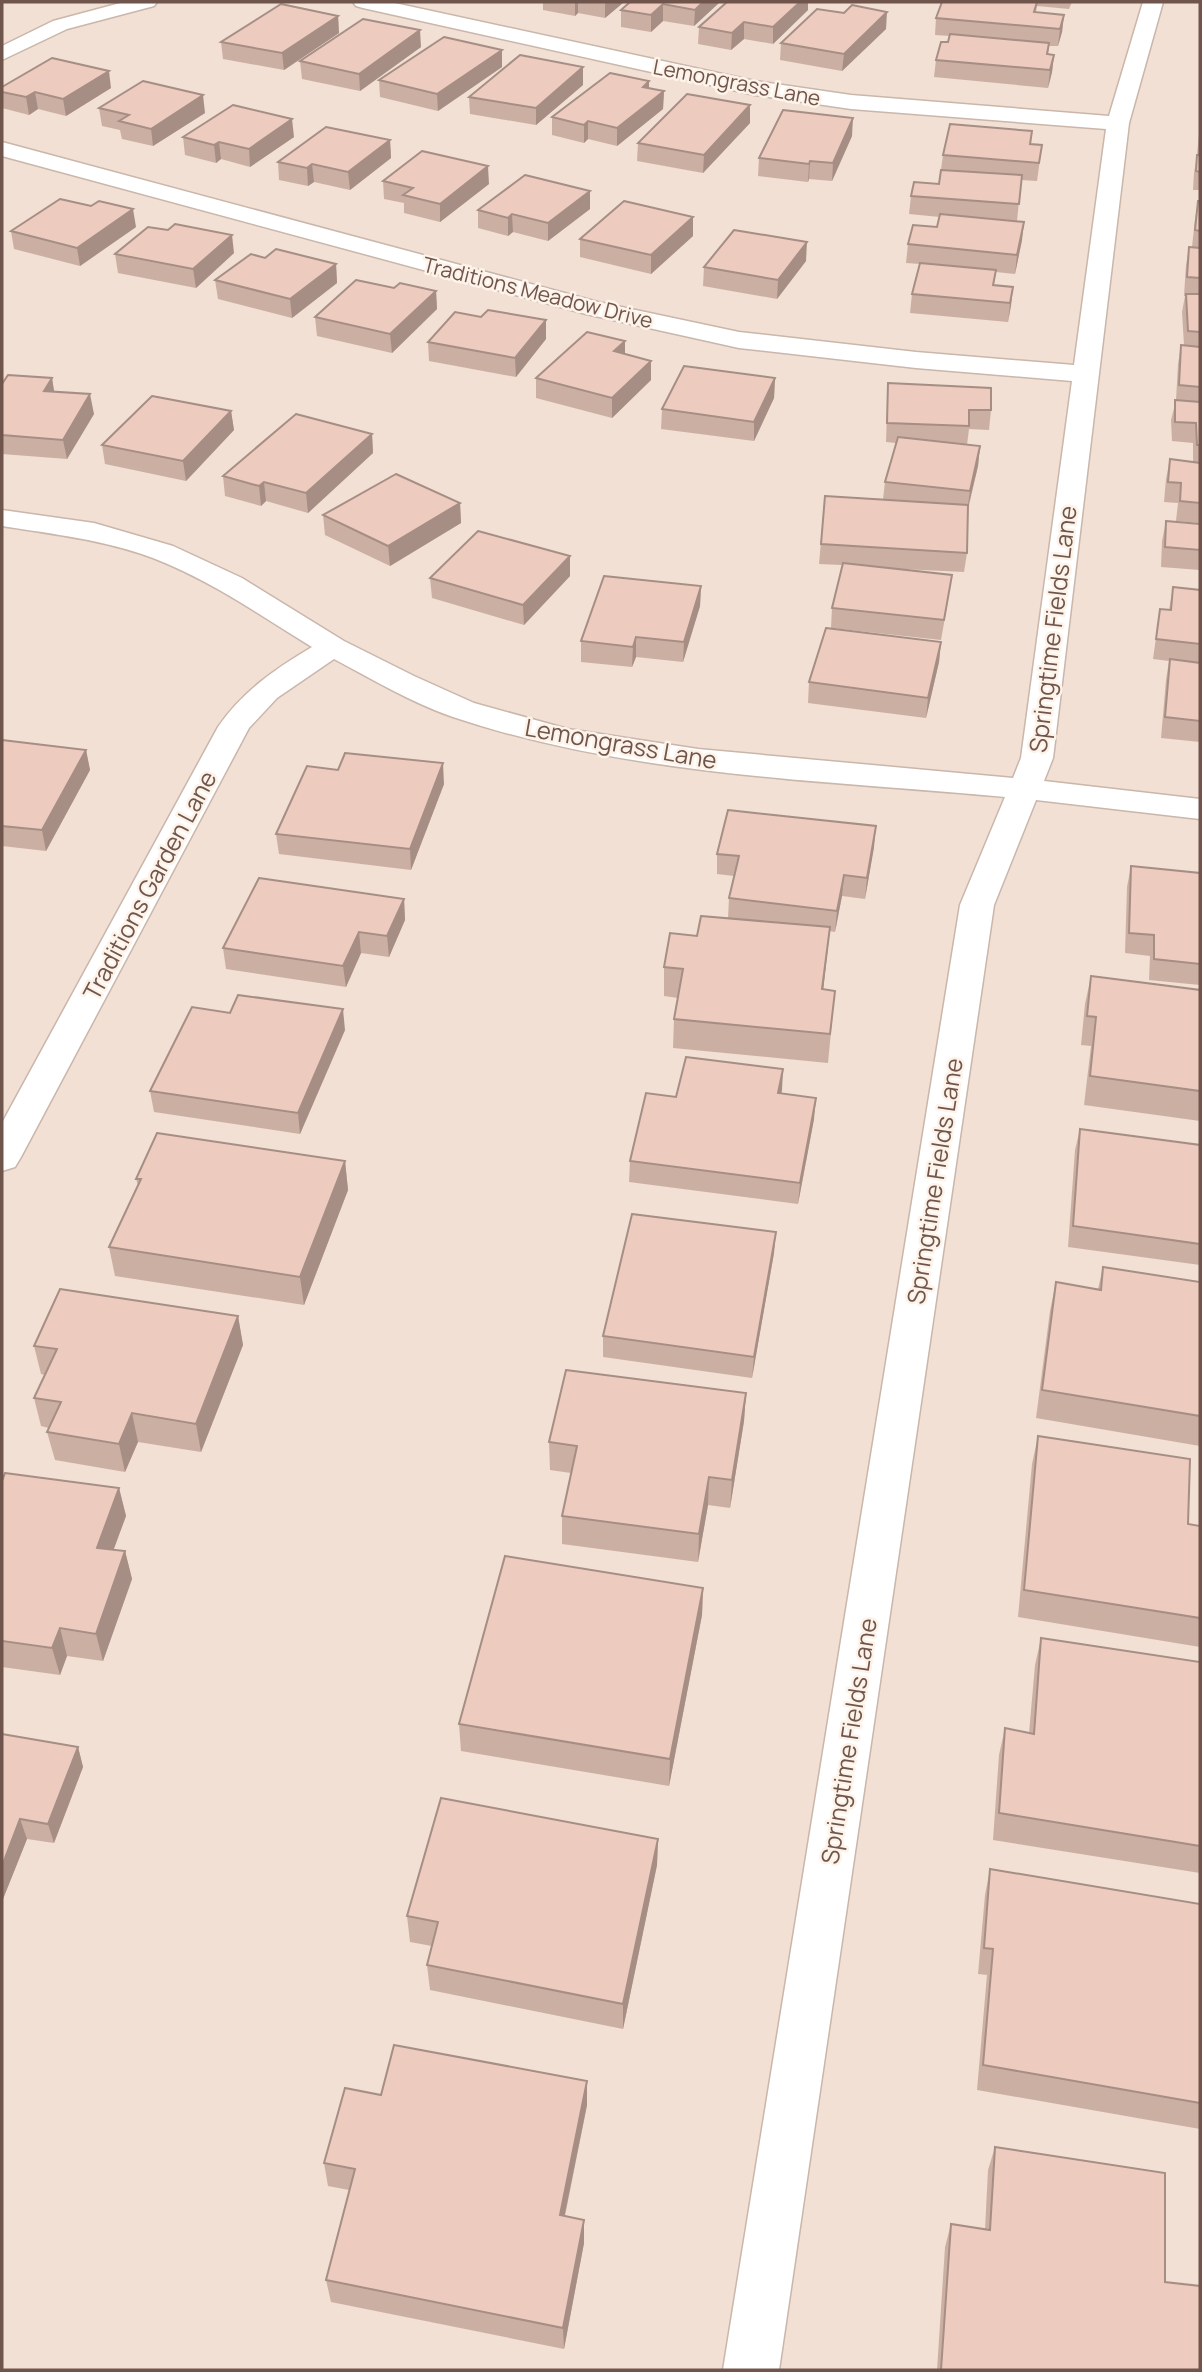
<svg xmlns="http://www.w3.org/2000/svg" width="1202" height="2372" font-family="Manrope,sans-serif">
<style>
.residential{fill:#f1e0d3}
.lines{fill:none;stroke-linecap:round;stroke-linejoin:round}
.street-casing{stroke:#cab6ab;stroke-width:3}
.street{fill:#fff;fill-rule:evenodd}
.wall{fill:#ccafa3}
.shaded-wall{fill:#a68e85}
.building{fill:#edcbbe;stroke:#a68e85;stroke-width:2}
.labels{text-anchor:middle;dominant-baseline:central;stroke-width:5;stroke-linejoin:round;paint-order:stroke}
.far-street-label{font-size:21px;fill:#70554c;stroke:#fdf3e9}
.street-label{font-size:24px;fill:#70554c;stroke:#fdf3e9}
</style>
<rect width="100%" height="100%" fill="#faefe4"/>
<!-- residential -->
<rect class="residential" x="2" y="2" width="1198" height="2368"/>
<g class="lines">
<!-- street casing -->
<g class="street-casing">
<g id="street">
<path d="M 124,2 L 157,2 L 154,6 L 67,29 L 2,60 L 2,46 L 53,21 Z"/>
<path d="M 353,2 L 390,2 L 755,81 L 851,95 L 1109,116 L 1143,2 L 1163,2 L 1129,123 L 1053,758 L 1044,781 L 1200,799 L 1200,819 L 1036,800 L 994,905 L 779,2370 L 723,2370 L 960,905 L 1005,797 C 821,780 629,776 453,717 C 412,703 372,679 334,659 L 277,698 L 249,728 L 21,1157 L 15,1167 L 2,1171 L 2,1123 L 218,727 C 243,691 275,669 312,647 C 260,615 210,580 153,558 C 105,540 53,534 2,526 L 2,510 L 94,523 L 173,546 L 242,578 L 344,641 L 414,676 L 474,703 L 568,729 L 698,749 L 1013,778 L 1021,758 L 1072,381 L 916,368 L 739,348 L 586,314 L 2,156 L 2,142 L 598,302 L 739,332 L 916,352 L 1074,365 L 1106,129 L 851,109 L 755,95 L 363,8 L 356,6 Z"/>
</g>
</g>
<!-- street -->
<use href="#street" class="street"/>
</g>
<!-- wall -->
<g class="wall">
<path d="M 543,2 L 624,2 L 605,18 L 578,13 L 575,16 L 543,10 Z"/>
<path d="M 630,2 L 720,2 L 694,26 L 663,21 L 651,32 L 621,27 L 621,10 Z"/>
<path d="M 727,2 L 808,2 L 808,10 L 773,44 L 744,39 L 731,50 L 698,44 L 699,27 Z"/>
<path d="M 942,2 L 1072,2 L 1069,9 L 1037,6 L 1036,12 L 1064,15 L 1062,32 L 1058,46 L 1049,46 L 1048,54 L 1054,55 L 1052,72 L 1048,88 L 934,77 L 936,60 L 948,42 L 950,36 L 935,35 L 936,18 Z"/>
<path d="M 338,16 L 339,33 L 284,70 L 223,59 L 221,42 Z"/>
<path d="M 886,29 L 842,71 L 780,60 L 781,43 Z"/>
<path d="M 421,47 L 360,91 L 302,79 L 300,61 Z"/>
<path d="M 502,50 L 502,67 L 438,111 L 380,97 L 379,80 Z"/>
<path d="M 583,85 L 536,125 L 470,114 L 469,97 Z"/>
<path d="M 2,87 L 111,88 L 66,116 L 38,109 L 29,115 L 2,108 Z"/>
<path d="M 649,88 L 664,91 L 663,109 L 617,146 L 588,139 L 584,143 L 552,135 L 552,117 Z"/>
<path d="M 750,105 L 750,123 L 703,173 L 637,161 L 638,143 Z"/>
<path d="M 99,108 L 205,113 L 153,146 L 122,139 L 120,130 L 102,126 Z"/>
<path d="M 1200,123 L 1200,190 L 1193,190 L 1194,173 L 1197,155 Z"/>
<path d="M 1032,131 L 1031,144 L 1042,145 L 1037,181 L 1021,180 L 1017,221 L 1022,240 L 1015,274 L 996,272 L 994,285 L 1013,287 L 1008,322 L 910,313 L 912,294 L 920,264 L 906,263 L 908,244 L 937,227 L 940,217 L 909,214 L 911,196 L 939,184 L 943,155 Z"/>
<path d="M 852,136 L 832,181 L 809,179 L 808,182 L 758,176 L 759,158 Z"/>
<path d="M 183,137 L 294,137 L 250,167 L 221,159 L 216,163 L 185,155 Z"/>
<path d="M 390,140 L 391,158 L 350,190 L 314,182 L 308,186 L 279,180 L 278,162 Z"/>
<path d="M 383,181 L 489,184 L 440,222 L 404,213 L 404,203 L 384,199 Z"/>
<path d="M 1198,201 L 1200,201 L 1200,523 L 1176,521 L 1178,503 L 1164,502 L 1166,479 L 1170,459 L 1193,462 L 1193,443 L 1172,441 L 1171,420 L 1176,400 L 1178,364 L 1181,345 L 1184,345 L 1182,312 L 1185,296 L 1184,296 L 1186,265 L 1189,247 L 1192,247 L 1195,219 Z"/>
<path d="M 590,209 L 548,241 L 513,232 L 508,236 L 478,228 L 478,210 Z"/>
<path d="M 693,217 L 693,236 L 651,274 L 580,257 L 580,239 Z"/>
<path d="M 136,227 L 80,266 L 14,249 L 11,231 Z"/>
<path d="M 234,253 L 196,288 L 118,273 L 115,254 Z"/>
<path d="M 265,258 L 336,264 L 337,283 L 292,318 L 218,299 L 215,280 Z"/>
<path d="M 806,261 L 777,299 L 703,286 L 704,267 Z"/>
<path d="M 394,288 L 436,291 L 437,309 L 392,353 L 317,336 L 315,317 Z"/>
<path d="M 546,339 L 516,377 L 429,361 L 428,342 Z"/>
<path d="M 625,341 L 625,354 L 651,361 L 651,380 L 612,418 L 536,398 L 536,378 Z"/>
<path d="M 52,378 L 54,392 L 94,414 L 67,459 L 2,454 L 2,384 Z"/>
<path d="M 775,378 L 774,398 L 754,441 L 661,429 L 662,409 Z"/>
<path d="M 888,383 L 991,410 L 989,430 L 969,429 L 967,445 L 980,446 L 978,466 L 968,510 L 967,553 L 964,572 L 881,568 L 949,595 L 941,640 L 831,628 L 832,608 L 842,565 L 819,564 L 825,496 L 883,499 L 885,482 L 896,443 L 886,442 Z"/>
<path d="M 231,411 L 234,430 L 186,481 L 105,464 L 102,445 Z"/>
<path d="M 372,434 L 373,453 L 308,513 L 266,501 L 261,506 L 225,496 L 223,476 Z"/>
<path d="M 460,503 L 461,523 L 390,566 L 325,535 L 323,515 Z"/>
<path d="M 1166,521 L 1200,524 L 1200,570 L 1161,567 L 1162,541 Z"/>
<path d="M 570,556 L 570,576 L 524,625 L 432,598 L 430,578 Z"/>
<path d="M 701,586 L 700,606 L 683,662 L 636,657 L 632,667 L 581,662 L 581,641 Z"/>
<path d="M 1173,587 L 1200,590 L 1200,742 L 1161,738 L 1166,680 L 1169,661 L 1153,659 L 1160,609 L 1169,610 Z"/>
<path d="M 941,642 L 939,662 L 926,718 L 808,703 L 809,682 Z"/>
<path d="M 2,740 L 86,750 L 90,770 L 46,851 L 2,846 Z"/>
<path d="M 444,784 L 411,870 L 279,854 L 276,834 Z"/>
<path d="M 874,847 L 865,899 L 842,896 L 835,932 L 829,931 L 823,990 L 835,991 L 828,1063 L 673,1048 L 674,1019 L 678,998 L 664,996 L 664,967 L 697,936 L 728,918 L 729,898 L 734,876 L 717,874 L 717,854 Z"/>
<path d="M 1131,866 L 1200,873 L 1200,985 L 1149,980 L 1150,956 L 1125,953 L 1127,887 Z"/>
<path d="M 404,899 L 405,920 L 389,957 L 361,953 L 346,987 L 226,969 L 223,948 Z"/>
<path d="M 1091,976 L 1200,990 L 1200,1121 L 1084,1105 L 1091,1046 L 1081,1045 L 1085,1004 Z"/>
<path d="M 345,1030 L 300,1134 L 154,1112 L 150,1091 Z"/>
<path d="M 783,1069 L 781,1094 L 814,1119 L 798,1204 L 629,1182 L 630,1161 L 676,1097 Z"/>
<path d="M 1080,1129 L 1200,1145 L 1200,1265 L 1068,1247 L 1075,1150 Z"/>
<path d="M 345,1161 L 348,1190 L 304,1305 L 115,1276 L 109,1247 L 138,1185 L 136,1179 Z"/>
<path d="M 774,1253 L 752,1378 L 603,1357 L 603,1336 Z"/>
<path d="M 1103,1267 L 1200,1282 L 1200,1446 L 1036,1418 L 1050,1311 L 1056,1282 L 1098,1289 Z"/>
<path d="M 238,1316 L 243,1345 L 201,1452 L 138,1442 L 125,1472 L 55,1460 L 47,1432 L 49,1428 L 41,1426 L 34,1398 L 45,1375 L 41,1374 L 34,1346 Z"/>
<path d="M 746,1393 L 744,1421 L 730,1508 L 708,1505 L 698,1562 L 562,1544 L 562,1516 L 571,1473 L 550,1470 L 549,1442 Z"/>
<path d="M 1038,1436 L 1188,1524 L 1200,1526 L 1200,1647 L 1018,1617 L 1032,1464 Z"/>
<path d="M 2,1481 L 119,1488 L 126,1516 L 113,1550 L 125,1551 L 132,1579 L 103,1661 L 67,1656 L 60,1675 L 2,1667 Z"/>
<path d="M 703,1588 L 702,1615 L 669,1786 L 461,1751 L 459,1724 Z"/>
<path d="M 1041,1638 L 1200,1662 L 1200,1873 L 993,1840 L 999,1755 L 1005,1728 L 1029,1733 L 1035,1665 Z"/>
<path d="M 2,1734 L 78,1747 L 83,1767 L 54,1843 L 27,1839 L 3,1899 L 2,1899 Z"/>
<path d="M 658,1839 L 657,1865 L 623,2029 L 430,1990 L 427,1965 L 432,1946 L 410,1942 L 407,1916 Z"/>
<path d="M 990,1869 L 1200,1904 L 1200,2129 L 977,2090 L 987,1975 L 978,1974 L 985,1895 Z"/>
<path d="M 381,2095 L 587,2105 L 565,2216 L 584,2220 L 584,2243 L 564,2349 L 331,2302 L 326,2280 L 349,2190 L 328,2186 L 324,2163 Z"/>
<path d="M 995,2147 L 1165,2282 L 1200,2370 L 937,2370 L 945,2247 L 951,2224 L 985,2230 L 988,2170 Z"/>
</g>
<!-- shaded-wall -->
<g class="shaded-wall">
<path d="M 575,2 L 578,2 L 578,13 L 575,16 Z"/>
<path d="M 605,2 L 624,2 L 605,18 Z"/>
<path d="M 703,2 L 720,2 L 694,26 L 695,10 Z"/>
<path d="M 800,2 L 808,2 L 808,10 L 773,44 L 773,27 Z"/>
<path d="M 663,4 L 663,21 L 651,32 L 651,15 Z"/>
<path d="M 887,12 L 886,29 L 842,71 L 844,54 Z"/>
<path d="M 1064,15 L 1062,32 L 1058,46 L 1060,29 Z"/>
<path d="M 338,16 L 339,33 L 284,70 L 282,53 Z"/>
<path d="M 744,22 L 744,39 L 731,50 L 732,33 Z"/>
<path d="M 420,30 L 421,47 L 360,91 L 359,74 Z"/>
<path d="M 502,50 L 502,67 L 438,111 L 437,94 Z"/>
<path d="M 1054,55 L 1052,72 L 1048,88 L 1050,70 Z"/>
<path d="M 583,67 L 583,85 L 536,125 L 536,108 Z"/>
<path d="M 109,71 L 111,88 L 66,116 L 63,99 Z"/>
<path d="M 649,81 L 649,98 L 643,87 Z"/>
<path d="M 664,91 L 663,109 L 617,146 L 617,128 Z"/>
<path d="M 35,92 L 38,109 L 29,115 L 26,97 Z"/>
<path d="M 203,95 L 205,113 L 153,146 L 151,129 Z"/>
<path d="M 750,105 L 750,123 L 703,173 L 704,155 Z"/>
<path d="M 853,118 L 852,136 L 832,181 L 833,163 Z"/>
<path d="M 292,119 L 294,137 L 250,167 L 249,149 Z"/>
<path d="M 588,121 L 588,139 L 584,143 L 584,125 Z"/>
<path d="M 390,140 L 391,158 L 350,190 L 348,172 Z"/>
<path d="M 219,142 L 221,159 L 216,163 L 214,145 Z"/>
<path d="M 810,161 L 809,179 L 808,182 L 809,164 Z"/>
<path d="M 312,164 L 314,182 L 308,186 L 307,168 Z"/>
<path d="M 488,166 L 489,184 L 440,222 L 440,204 Z"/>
<path d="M 590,191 L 590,209 L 548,241 L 548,223 Z"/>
<path d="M 133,209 L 136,227 L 80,266 L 77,248 Z"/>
<path d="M 512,214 L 513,232 L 508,236 L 508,218 Z"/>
<path d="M 693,217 L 693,236 L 651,274 L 651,255 Z"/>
<path d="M 1024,222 L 1022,240 L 1015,274 L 1017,255 Z"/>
<path d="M 232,235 L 234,253 L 196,288 L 193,269 Z"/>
<path d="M 807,242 L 806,261 L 777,299 L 778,280 Z"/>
<path d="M 336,264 L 337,283 L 292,318 L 290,299 Z"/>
<path d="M 1013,287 L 1011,306 L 1008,322 L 1010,303 Z"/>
<path d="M 436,291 L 437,309 L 392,353 L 390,334 Z"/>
<path d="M 546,320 L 546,339 L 516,377 L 515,358 Z"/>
<path d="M 625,341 L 625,360 L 614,351 Z"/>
<path d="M 651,361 L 651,380 L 612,418 L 612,398 Z"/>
<path d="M 52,378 L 55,397 L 44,391 Z"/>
<path d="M 775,378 L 774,398 L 754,441 L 754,422 Z"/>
<path d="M 90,394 L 94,414 L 67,459 L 63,440 Z"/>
<path d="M 231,411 L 234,430 L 186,481 L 183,461 Z"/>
<path d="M 372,434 L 373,453 L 308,513 L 306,493 Z"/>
<path d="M 980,446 L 978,466 L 967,511 L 970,491 Z"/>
<path d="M 264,482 L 266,501 L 261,506 L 259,486 Z"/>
<path d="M 460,503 L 461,523 L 390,566 L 388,546 Z"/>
<path d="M 570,556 L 570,576 L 524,625 L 523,605 Z"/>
<path d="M 701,586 L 700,606 L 683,662 L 684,642 Z"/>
<path d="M 636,637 L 636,657 L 632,667 L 633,647 Z"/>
<path d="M 941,642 L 939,662 L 926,718 L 928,698 Z"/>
<path d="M 86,750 L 90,770 L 46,851 L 42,830 Z"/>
<path d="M 443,763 L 444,784 L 411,870 L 410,849 Z"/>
<path d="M 876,826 L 874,847 L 865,899 L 867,878 Z"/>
<path d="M 844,875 L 842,896 L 835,932 L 837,911 Z"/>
<path d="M 404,899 L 405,920 L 389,957 L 387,936 Z"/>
<path d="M 830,927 L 827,956 L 820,1018 L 822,989 Z"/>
<path d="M 359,932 L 361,953 L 346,987 L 343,966 Z"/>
<path d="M 343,1009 L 345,1030 L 300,1134 L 298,1113 Z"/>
<path d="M 783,1069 L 782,1090 L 777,1114 L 778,1093 Z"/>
<path d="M 816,1098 L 814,1119 L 798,1204 L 800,1183 Z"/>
<path d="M 345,1161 L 348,1190 L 304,1305 L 300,1277 Z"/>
<path d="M 776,1232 L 774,1253 L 752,1378 L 754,1357 Z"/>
<path d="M 238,1316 L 243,1345 L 201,1452 L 196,1424 Z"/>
<path d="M 746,1393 L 744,1421 L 730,1508 L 732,1480 Z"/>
<path d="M 132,1413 L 138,1442 L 125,1472 L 119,1444 Z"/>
<path d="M 709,1477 L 708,1505 L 698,1562 L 699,1534 Z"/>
<path d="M 119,1488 L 126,1516 L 104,1576 L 97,1548 Z"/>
<path d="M 125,1551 L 132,1579 L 103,1661 L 96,1634 Z"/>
<path d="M 703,1588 L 702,1615 L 669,1786 L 670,1759 Z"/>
<path d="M 60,1628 L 67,1656 L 60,1675 L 52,1648 Z"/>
<path d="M 78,1747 L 83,1767 L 54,1843 L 48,1824 Z"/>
<path d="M 20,1819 L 27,1839 L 3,1899 L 2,1866 Z"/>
<path d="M 658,1839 L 657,1865 L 623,2029 L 623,2004 Z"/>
<path d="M 587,2081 L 587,2105 L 560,2238 L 560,2215 Z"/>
<path d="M 584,2220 L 584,2243 L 564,2349 L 563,2328 Z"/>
</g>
<!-- building -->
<g class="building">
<path d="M 630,2 L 703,2 L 695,10 L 663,4 L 651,15 L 621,10 Z"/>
<path d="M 727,2 L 800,2 L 773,27 L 744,22 L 732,33 L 699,27 Z"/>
<path d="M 942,2 L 1037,2 L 1034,12 L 1064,15 L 1060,29 L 936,18 Z"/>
<path d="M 281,4 L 338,16 L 282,53 L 221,42 Z"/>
<path d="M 852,5 L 887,12 L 844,54 L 781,43 L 817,9 L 844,13 Z"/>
<path d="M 363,19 L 420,30 L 359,74 L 300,61 Z"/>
<path d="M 950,34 L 1049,43 L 1047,54 L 1054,55 L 1050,70 L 936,60 L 941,42 L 948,42 Z"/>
<path d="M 444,37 L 502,50 L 437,94 L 379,80 Z"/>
<path d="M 520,55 L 583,67 L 536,108 L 469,97 Z"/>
<path d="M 52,58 L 109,71 L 63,99 L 35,92 L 26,97 L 2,92 L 2,87 Z"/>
<path d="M 610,73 L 649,81 L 643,87 L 664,91 L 617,128 L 588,121 L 584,125 L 552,117 Z"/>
<path d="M 143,81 L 203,95 L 151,129 L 119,121 L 129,115 L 99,108 Z"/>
<path d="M 687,94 L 750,105 L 704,155 L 638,143 Z"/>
<path d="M 233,105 L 292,119 L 249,149 L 219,142 L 214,145 L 183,137 Z"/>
<path d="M 783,110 L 853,118 L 833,163 L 810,161 L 809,164 L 759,158 Z"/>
<path d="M 950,124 L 1032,131 L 1030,144 L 1042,145 L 1039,163 L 943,155 Z"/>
<path d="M 326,127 L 390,140 L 348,172 L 312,164 L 307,168 L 278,162 Z"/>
<path d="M 422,151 L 488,166 L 440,204 L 403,195 L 413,188 L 383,181 Z"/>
<path d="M 1197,155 L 1200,155 L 1200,172 L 1196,171 Z"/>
<path d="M 941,170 L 1022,175 L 1019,204 L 911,196 L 914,182 L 939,184 Z"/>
<path d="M 525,175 L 590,191 L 548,223 L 512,214 L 508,218 L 478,210 Z"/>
<path d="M 60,199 L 91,206 L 99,201 L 133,209 L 77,248 L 11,231 Z"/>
<path d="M 624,201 L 693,217 L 651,255 L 580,239 Z"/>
<path d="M 1198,201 L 1200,201 L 1200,231 L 1195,230 Z"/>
<path d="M 940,214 L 1024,222 L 1017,255 L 908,244 L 913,225 L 937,227 Z"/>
<path d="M 175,224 L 232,235 L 193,269 L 115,254 L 148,227 L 168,230 Z"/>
<path d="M 734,230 L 807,242 L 778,280 L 704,267 Z"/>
<path d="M 1189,247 L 1200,248 L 1200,278 L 1187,277 Z"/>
<path d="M 276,249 L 336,264 L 290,299 L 215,280 L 251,254 L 265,258 Z"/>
<path d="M 920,263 L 996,270 L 993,285 L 1013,287 L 1010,303 L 912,294 Z"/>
<path d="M 356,280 L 394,288 L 400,283 L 436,291 L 390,334 L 315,317 Z"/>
<path d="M 1186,294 L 1200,294 L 1200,332 L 1188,331 Z"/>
<path d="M 488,310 L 546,320 L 515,358 L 428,342 L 455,312 L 481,317 Z"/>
<path d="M 587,332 L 625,341 L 614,351 L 651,361 L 612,398 L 536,378 Z"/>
<path d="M 1181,345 L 1200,347 L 1200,387 L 1179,385 Z"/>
<path d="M 684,366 L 775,378 L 754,422 L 662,409 Z"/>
<path d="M 8,375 L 52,378 L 44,391 L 90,394 L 63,440 L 2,435 L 2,384 Z"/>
<path d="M 888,383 L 991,388 L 991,410 L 969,410 L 969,426 L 887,423 Z"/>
<path d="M 152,396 L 231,411 L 183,461 L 102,445 Z"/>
<path d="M 1175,400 L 1200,402 L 1200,445 L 1197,445 L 1196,423 L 1175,422 Z"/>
<path d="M 296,414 L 372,434 L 306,493 L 264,482 L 259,486 L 223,476 Z"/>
<path d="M 898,437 L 980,446 L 970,491 L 885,482 Z"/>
<path d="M 1170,459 L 1200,463 L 1200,503 L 1180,501 L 1181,483 L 1168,482 Z"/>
<path d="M 396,474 L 460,503 L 388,546 L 323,515 Z"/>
<path d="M 825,496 L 968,505 L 967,553 L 821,544 Z"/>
<path d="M 1166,521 L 1200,524 L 1200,550 L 1165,547 Z"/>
<path d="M 478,531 L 570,556 L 523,605 L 430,578 Z"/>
<path d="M 843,563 L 952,575 L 944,620 L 832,608 Z"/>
<path d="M 604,576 L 701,586 L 684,642 L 636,637 L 633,647 L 581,641 Z"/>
<path d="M 1173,587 L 1200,590 L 1200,644 L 1156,639 L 1160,609 L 1171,610 Z"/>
<path d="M 826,628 L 941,642 L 928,698 L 809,682 Z"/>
<path d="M 1170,659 L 1200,663 L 1200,721 L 1165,717 Z"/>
<path d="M 2,740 L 86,750 L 42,830 L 2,826 Z"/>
<path d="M 345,753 L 443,763 L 410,849 L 276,834 L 307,766 L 338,770 Z"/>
<path d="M 728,810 L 876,826 L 867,878 L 844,875 L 837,911 L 729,898 L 739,856 L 717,854 Z"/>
<path d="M 1131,866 L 1200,873 L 1200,964 L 1154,959 L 1154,935 L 1129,933 Z"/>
<path d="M 259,878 L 404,899 L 387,936 L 359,932 L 343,966 L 223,948 Z"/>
<path d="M 701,916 L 830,927 L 822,989 L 835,991 L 830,1034 L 674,1019 L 683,969 L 664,967 L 670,933 L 697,936 Z"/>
<path d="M 1091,976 L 1200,990 L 1200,1091 L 1090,1076 L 1096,1017 L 1087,1016 Z"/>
<path d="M 238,995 L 343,1009 L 298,1113 L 150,1091 L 192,1007 L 230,1013 Z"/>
<path d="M 686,1057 L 783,1069 L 778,1093 L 816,1098 L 800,1183 L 630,1161 L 646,1093 L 676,1097 Z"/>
<path d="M 1080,1129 L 1200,1145 L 1200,1244 L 1073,1226 Z"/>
<path d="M 157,1133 L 345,1161 L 300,1277 L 109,1247 L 141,1179 L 136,1179 Z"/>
<path d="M 632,1214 L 776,1232 L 754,1357 L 603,1336 Z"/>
<path d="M 1103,1267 L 1200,1282 L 1200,1416 L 1042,1390 L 1056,1282 L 1101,1290 Z"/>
<path d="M 60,1289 L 238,1316 L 196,1424 L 132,1413 L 119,1444 L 47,1432 L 61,1402 L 34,1398 L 57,1349 L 34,1346 Z"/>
<path d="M 566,1370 L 746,1393 L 732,1480 L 709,1477 L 699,1534 L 562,1516 L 577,1446 L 549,1442 Z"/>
<path d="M 1038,1436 L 1190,1459 L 1188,1524 L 1200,1526 L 1200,1618 L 1024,1590 Z"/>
<path d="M 5,1473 L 119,1488 L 97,1548 L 125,1551 L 96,1634 L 60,1628 L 52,1648 L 2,1641 L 2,1481 Z"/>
<path d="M 505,1556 L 703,1588 L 670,1759 L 459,1724 Z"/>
<path d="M 1041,1638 L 1200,1662 L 1200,1846 L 999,1813 L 1005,1728 L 1034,1734 Z"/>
<path d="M 2,1734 L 78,1747 L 48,1824 L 20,1819 L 2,1866 Z"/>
<path d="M 441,1798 L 658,1839 L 623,2004 L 427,1965 L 438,1922 L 407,1916 Z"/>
<path d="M 990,1869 L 1200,1904 L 1200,2103 L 983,2065 L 993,1949 L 984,1948 Z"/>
<path d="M 394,2045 L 587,2081 L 560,2215 L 584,2220 L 563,2328 L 326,2280 L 355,2169 L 324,2163 L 345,2088 L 381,2095 Z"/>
<path d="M 995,2147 L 1165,2173 L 1165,2282 L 1200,2286 L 1200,2370 L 941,2370 L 951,2224 L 990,2230 Z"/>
</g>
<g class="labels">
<!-- far-street labels -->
<g class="far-street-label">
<text transform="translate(737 82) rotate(11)">Lemongrass Lane</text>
<text transform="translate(538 292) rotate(14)">Traditions Meadow Drive</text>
</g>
<!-- street labels -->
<g class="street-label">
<text transform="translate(1052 629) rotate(-83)">Springtime Fields Lane</text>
<text transform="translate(621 743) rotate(10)">Lemongrass Lane</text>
<text transform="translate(149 885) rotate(-62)">Traditions Garden Lane</text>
<text transform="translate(934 1181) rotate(-81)">Springtime Fields Lane</text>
<text transform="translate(848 1741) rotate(-81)">Springtime Fields Lane</text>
</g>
</g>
<!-- border -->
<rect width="1202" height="2372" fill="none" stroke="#70554c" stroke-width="7"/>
</svg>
